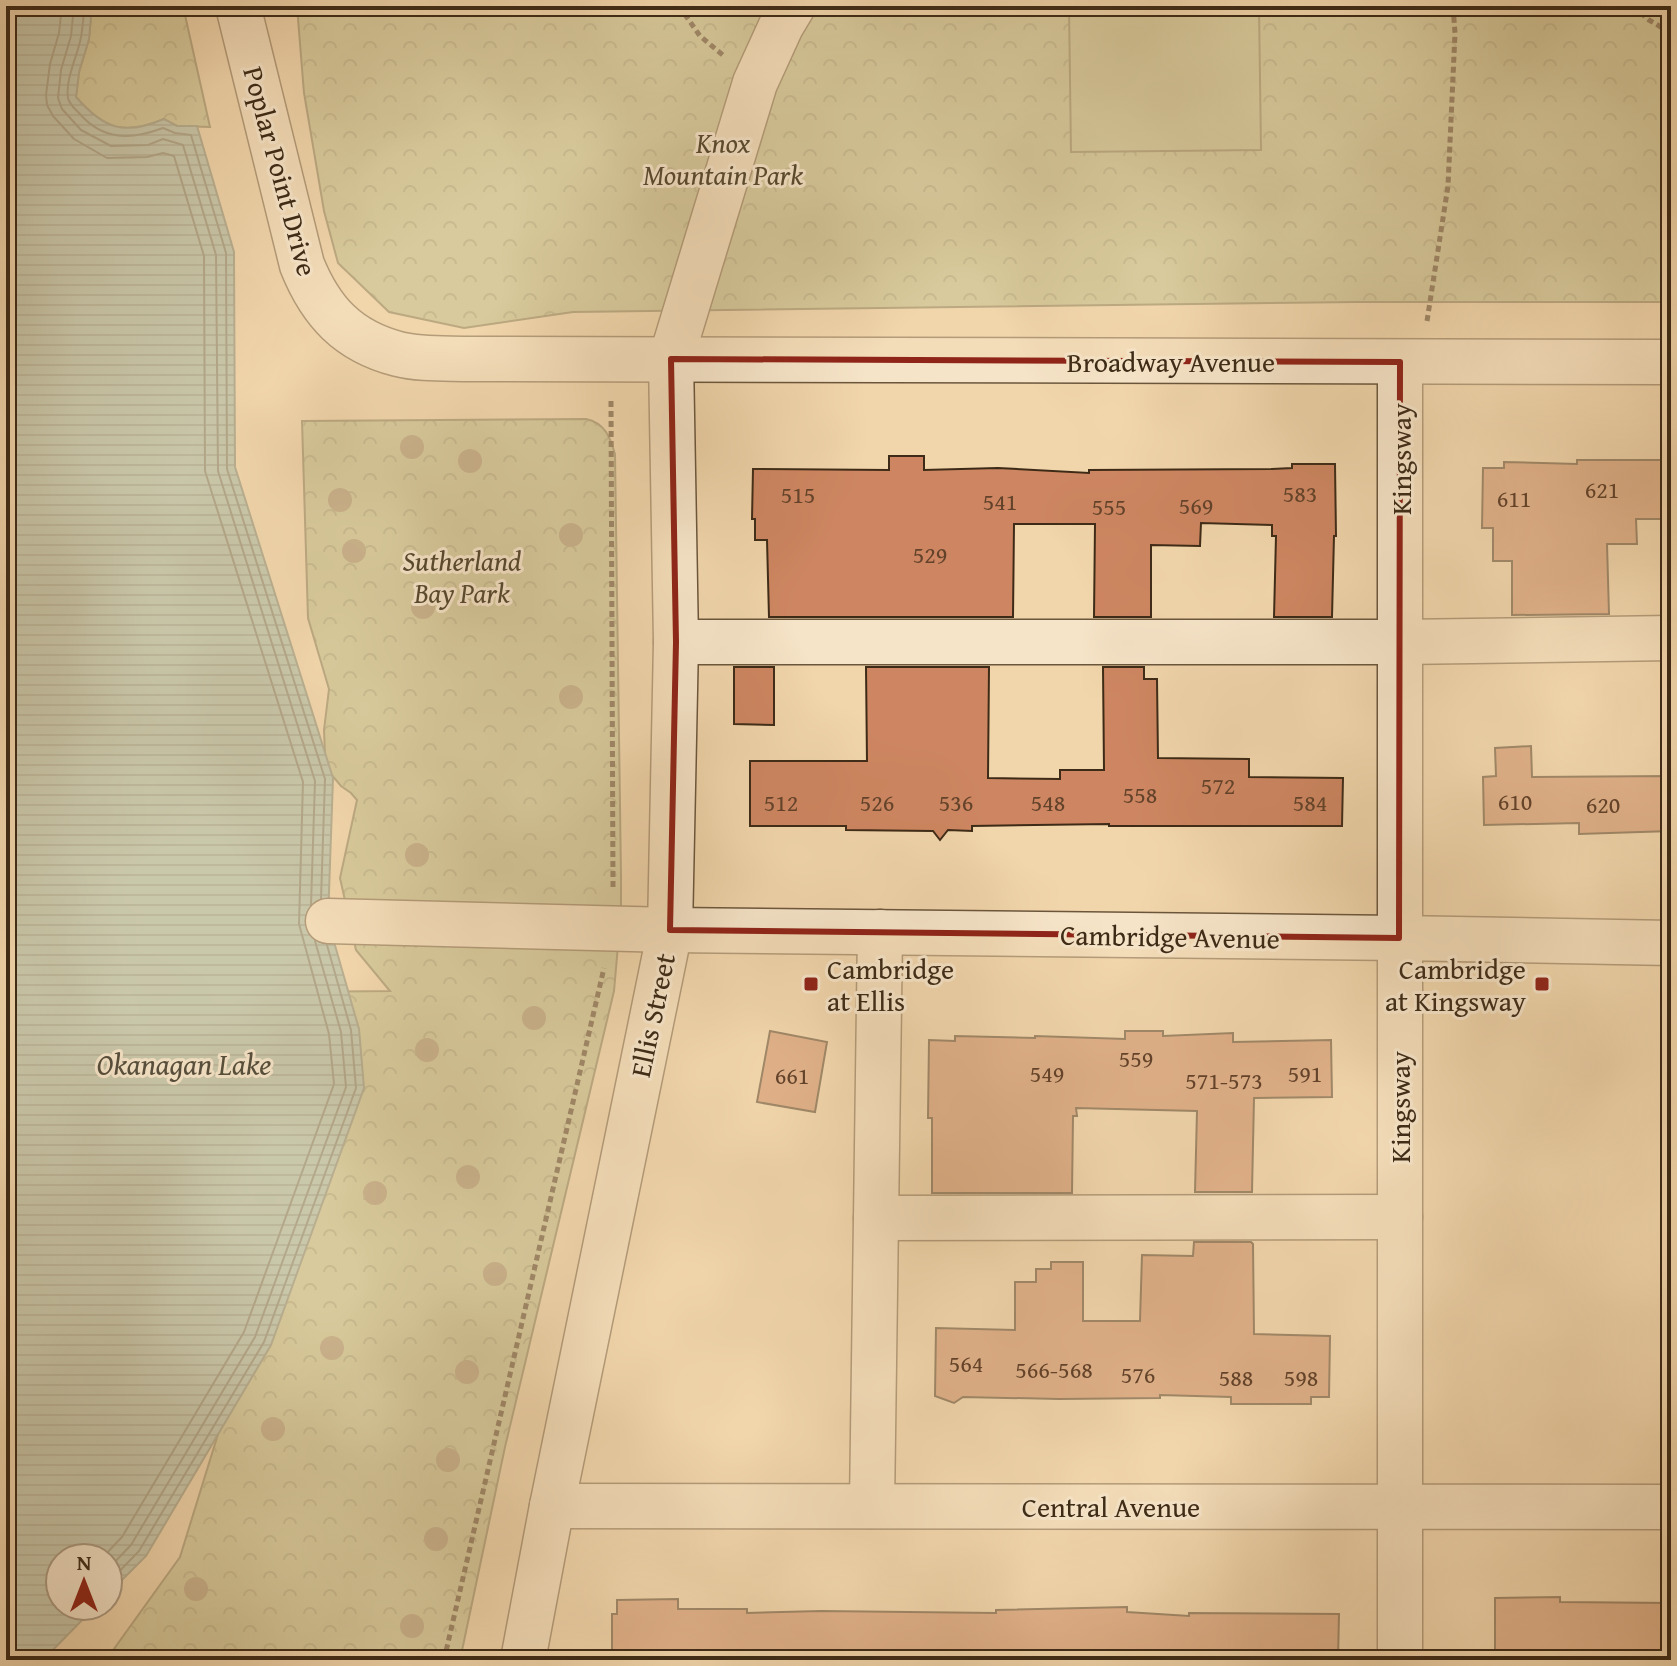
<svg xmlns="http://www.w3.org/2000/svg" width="1677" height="1666" font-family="'Gentium Book Plus',serif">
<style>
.forest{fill:url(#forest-crowns);stroke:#7c7450;stroke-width:2}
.garden{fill:#babd89;stroke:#7c7450;stroke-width:2}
.water{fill:url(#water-rules);stroke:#768070;stroke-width:2}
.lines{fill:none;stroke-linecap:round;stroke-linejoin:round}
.shore{stroke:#6c7262;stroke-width:2}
.building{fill:#cd8661;stroke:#3e2b17;stroke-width:2}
.minor-casing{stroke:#6b563c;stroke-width:47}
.path{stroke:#3e2b17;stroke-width:5;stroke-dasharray:6 4;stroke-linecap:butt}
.minor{stroke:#f6e4c8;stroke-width:44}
.tree{fill:#9c8766}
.marked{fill:none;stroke:#8f2418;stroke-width:6;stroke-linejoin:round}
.poi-dot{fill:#8f2418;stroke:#f6e4c8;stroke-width:3}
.labels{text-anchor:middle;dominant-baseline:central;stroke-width:6;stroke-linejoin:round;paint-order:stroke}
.number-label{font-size:24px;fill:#62422a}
.park-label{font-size:28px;font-style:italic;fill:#57482e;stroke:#f6e4c8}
.street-label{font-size:28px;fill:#3e2b17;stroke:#f6e4c8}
.poi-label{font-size:28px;fill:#3e2b17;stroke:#f6e4c8;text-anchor:start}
.water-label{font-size:30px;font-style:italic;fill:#554e3c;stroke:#f6e4c8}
</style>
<defs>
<pattern id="forest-crowns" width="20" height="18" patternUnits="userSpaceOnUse" patternTransform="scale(2)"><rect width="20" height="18" fill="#babd89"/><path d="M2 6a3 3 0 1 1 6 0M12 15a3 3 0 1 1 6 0" fill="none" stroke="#999a6f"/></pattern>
<pattern id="water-rules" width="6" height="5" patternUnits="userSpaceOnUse" patternTransform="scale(2)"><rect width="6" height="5" fill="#9bb8ac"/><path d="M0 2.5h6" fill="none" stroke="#80968b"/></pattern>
</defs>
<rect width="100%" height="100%" fill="#f1d5ab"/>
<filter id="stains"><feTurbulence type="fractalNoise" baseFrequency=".0025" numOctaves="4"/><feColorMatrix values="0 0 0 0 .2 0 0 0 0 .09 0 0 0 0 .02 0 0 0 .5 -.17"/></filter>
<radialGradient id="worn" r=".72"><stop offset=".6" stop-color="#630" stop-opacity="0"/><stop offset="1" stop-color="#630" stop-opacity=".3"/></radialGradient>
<!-- forest -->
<g class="forest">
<path d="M 92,6 L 183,6 L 210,127 L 177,126 L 164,119 C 124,136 103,129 76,97 L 79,72 L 89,39 Z"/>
<path d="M 297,6 L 1671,6 L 1671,302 L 1357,302 L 573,312 L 464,328 L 389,312 L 338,263 L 324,211 L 304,93 Z"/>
<path d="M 586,419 C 605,423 610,437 615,454 L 621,876 L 621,911 L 614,991 L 505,1447 L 460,1660 L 106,1660 L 180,1557 L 292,1195 L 290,992 L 390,991 L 356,950 L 340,878 L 357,800 L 351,793 L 341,786 L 330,773 L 325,754 L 324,730 L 329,689 L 308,618 L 302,421 Z"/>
</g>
<!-- garden -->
<path class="garden" d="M 1069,6 L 1259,6 L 1261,150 L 1071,152 Z"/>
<!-- water -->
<path class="water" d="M 6,6 L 92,6 L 89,39 L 79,72 L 76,97 C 104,129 124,136 164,119 L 177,126 L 197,126 L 234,252 L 235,467 L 333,778 L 328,921 L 359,1029 L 364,1088 L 271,1345 L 146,1556 L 108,1594 L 108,1558 L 60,1558 L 60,1606 L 96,1606 L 43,1660 L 6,1660 Z"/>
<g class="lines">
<!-- shore -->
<g class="shore">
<path d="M 62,6 L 59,33 L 50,64 L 46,95 L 47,105 L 53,116 L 74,139 L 107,158 L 147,157 L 163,153 L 174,156 L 204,256 L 205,471 L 303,782 L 299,924 L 329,1034 L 334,1084 L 244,1332 L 122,1537 L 102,1558"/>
<path d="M 74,6 L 71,36 L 61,70 L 58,98 L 62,109 L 81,130 L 111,146 L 148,145 L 163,139 L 183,145 L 216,255 L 218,471 L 315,781 L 311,905"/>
<path d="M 85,6 C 83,16 83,27 81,37 C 78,55 65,79 68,98 C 69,104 75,109 79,113 C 103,141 131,140 163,128 L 175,133 L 191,135 L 226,253 L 227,469 L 325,779 L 321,899"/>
<path d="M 108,1569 L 131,1545 L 255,1337 L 346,1087 L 341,1032 L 315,941"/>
<path d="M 108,1583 L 139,1551 L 264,1342 L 356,1088 L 351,1030 L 327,945"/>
</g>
</g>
<!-- building -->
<g class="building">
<path d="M 889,456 L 924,456 L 924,470 L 998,468 L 1089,473 L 1089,470 L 1272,469 L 1292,468 L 1292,464 L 1335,464 L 1336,536 L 1334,536 L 1332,617 L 1274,617 L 1276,536 L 1272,536 L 1272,525 L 1201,523 L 1200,546 L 1151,545 L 1151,617 L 1094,617 L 1095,524 L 1014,524 L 1013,617 L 769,617 L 767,540 L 755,540 L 755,519 L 752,519 L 753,469 L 889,470 Z"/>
<path d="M 1577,460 L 1671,460 L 1671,519 L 1636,519 L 1637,544 L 1607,544 L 1609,614 L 1512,615 L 1512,561 L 1493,561 L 1493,528 L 1482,528 L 1483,468 L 1504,468 L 1504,462 L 1577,464 Z"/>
<path d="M 734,667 L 774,667 L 774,725 L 734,724 Z"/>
<path d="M 866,667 L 989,667 L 988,778 L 1060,779 L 1060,770 L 1104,770 L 1103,667 L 1144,667 L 1144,679 L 1157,679 L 1158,758 L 1249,759 L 1249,777 L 1343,778 L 1342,826 L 1109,826 L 1109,824 L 972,826 L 972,831 L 948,830 L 940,840 L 933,831 L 846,830 L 846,826 L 750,826 L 750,761 L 867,761 Z"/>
<path d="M 1531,746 L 1532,777 L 1671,776 L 1671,831 L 1579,834 L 1579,823 L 1484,825 L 1483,777 L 1496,776 L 1495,748 Z"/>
<path d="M 770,1031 L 827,1042 L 815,1112 L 757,1102 Z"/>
<path d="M 1125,1031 L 1163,1031 L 1163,1036 L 1233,1033 L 1233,1042 L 1331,1040 L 1332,1097 L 1254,1098 L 1252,1192 L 1195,1192 L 1197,1111 L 1076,1108 L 1077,1116 L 1073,1116 L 1072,1193 L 932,1193 L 932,1118 L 928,1118 L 929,1040 L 955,1041 L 955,1036 L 1035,1038 L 1035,1036 L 1125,1039 Z"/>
<path d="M 1194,1242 L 1251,1242 L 1253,1244 L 1254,1334 L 1330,1336 L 1329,1397 L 1311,1397 L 1311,1404 L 1231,1404 L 1231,1397 L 1160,1395 L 1160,1398 L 1059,1399 L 963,1397 L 954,1403 L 935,1396 L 936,1328 L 1015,1330 L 1015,1282 L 1036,1282 L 1036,1269 L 1051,1269 L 1051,1262 L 1083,1262 L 1083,1321 L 1140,1321 L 1142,1255 L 1193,1256 Z"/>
<path d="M 1560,1597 L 1560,1602 L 1671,1603 L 1671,1660 L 1495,1660 L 1495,1598 Z"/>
<path d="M 678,1599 L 678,1609 L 747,1609 L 747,1613 L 821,1611 L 996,1613 L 996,1610 L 1127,1607 L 1127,1612 L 1189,1616 L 1189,1613 L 1339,1614 L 1338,1660 L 612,1660 L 612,1614 L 617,1614 L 617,1600 Z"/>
</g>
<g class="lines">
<!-- minor casing -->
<g class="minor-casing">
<g id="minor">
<path d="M 238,6 L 302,265 C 321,312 348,341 398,354 C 421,360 448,358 472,359 L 1671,362"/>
<path d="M 676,642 L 1400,642 L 1671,638"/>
<path d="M 328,921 L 670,930 L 1399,938 L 1671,943"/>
<path d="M 876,1218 L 1400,1217"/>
<path d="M 552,1506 L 1671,1507"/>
<path d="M 872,1506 L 880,932"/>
<path d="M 523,1660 L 552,1506 L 670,930 L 676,642 L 671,359 L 755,83 L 781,26 L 793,6"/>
<path d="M 1400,1660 L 1400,362"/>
</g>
</g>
<!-- path -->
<g class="path">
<path d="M 679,6 L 700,36 L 724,56"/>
<path d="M 1633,6 L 1649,20 L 1671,33"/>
<path d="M 1427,321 L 1448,186 L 1455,33 L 1453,6"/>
<path d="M 611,401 L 613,887"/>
<path d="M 444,1660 L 604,968"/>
</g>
<!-- minor -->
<use href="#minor" class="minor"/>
</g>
<!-- trees -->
<g class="tree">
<circle cx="412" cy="447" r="12"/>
<circle cx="470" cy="461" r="12"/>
<circle cx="340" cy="500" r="12"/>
<circle cx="571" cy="535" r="12"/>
<circle cx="354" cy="551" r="12"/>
<circle cx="423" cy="607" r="12"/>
<circle cx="571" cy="697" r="12"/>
<circle cx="417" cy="855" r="12"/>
<circle cx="534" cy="1018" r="12"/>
<circle cx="427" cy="1050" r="12"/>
<circle cx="468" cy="1177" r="12"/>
<circle cx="375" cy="1193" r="12"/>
<circle cx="495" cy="1274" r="12"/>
<circle cx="332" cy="1348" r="12"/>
<circle cx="467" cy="1372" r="12"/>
<circle cx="273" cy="1429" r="12"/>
<circle cx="448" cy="1460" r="12"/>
<circle cx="436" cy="1539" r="12"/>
<circle cx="196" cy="1589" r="12"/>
<circle cx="412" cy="1626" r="12"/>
</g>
<!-- marked area -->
<path d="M0 0H1677V1666H0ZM 671,359 L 1400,362 L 1399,938 L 670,930 L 676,642 Z" fill="#f1d5ab" fill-opacity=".55" fill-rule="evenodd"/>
<path class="marked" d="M 671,359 L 1400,362 L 1399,938 L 670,930 L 676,642 Z"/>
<!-- markers -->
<g class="poi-dot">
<rect x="803" y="976" width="16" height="16" rx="4"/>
<rect x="1534" y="976" width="16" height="16" rx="4"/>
</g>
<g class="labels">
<!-- number labels -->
<g class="number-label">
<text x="1602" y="489">621</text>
<text x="1300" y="493">583</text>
<text x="798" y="494">515</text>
<text x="1514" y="498">611</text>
<text x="1000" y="501">541</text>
<text x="1196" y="505">569</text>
<text x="1109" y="506">555</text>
<text x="930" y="554">529</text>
<text x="1218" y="785">572</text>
<text x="1140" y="794">558</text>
<text x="1515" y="801">610</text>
<text x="781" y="802">512</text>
<text x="877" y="802">526</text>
<text x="956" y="802">536</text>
<text x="1048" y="802">548</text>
<text x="1310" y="802">584</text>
<text x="1603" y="804">620</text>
<text x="1136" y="1058">559</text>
<text x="1047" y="1073">549</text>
<text x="1305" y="1073">591</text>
<text x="792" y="1075">661</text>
<text x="1224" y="1080">571-573</text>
<text x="966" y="1363">564</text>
<text x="1054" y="1369">566-568</text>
<text x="1138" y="1374">576</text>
<text x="1236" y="1377">588</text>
<text x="1301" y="1377">598</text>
</g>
<!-- park labels -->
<g class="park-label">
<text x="723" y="142">Knox<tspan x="723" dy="32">Mountain Park</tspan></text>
<text x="462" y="560">Sutherland<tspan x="462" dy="32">Bay Park</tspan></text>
</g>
<!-- street labels -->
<g class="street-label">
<text transform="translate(281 171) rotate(75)">Poplar Point Drive</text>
<text x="1171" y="361">Broadway Avenue</text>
<text transform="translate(1400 459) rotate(-90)">Kingsway</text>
<text transform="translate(1170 936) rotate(1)">Cambridge Avenue</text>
<text transform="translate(652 1015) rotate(-78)">Ellis Street</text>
<text transform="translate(1399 1107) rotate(-90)">Kingsway</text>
<text x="1111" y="1506">Central Avenue</text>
</g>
<!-- poi labels -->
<g class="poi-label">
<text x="827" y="968">Cambridge<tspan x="827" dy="32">at Ellis</tspan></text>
<text x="1526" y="968" text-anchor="end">Cambridge<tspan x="1526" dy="32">at Kingsway</tspan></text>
</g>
<!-- water labels -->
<g class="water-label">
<text x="184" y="1064">Okanagan Lake</text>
</g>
</g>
<!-- margin -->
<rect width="1677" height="1666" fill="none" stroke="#f1d5ab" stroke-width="32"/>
<rect x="8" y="8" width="1661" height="1650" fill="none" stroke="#3e2b17" stroke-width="4"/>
<rect x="16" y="16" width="1645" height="1634" fill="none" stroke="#3e2b17" stroke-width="2"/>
<!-- north arrow -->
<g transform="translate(84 1582)"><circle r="38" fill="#f6e4c8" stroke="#ac9a81" stroke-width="2"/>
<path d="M0-6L14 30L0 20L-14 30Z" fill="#8f2418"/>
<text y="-12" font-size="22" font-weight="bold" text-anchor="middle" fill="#3e2b17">N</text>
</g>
<rect width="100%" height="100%" filter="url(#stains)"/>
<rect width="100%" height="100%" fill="url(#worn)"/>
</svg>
